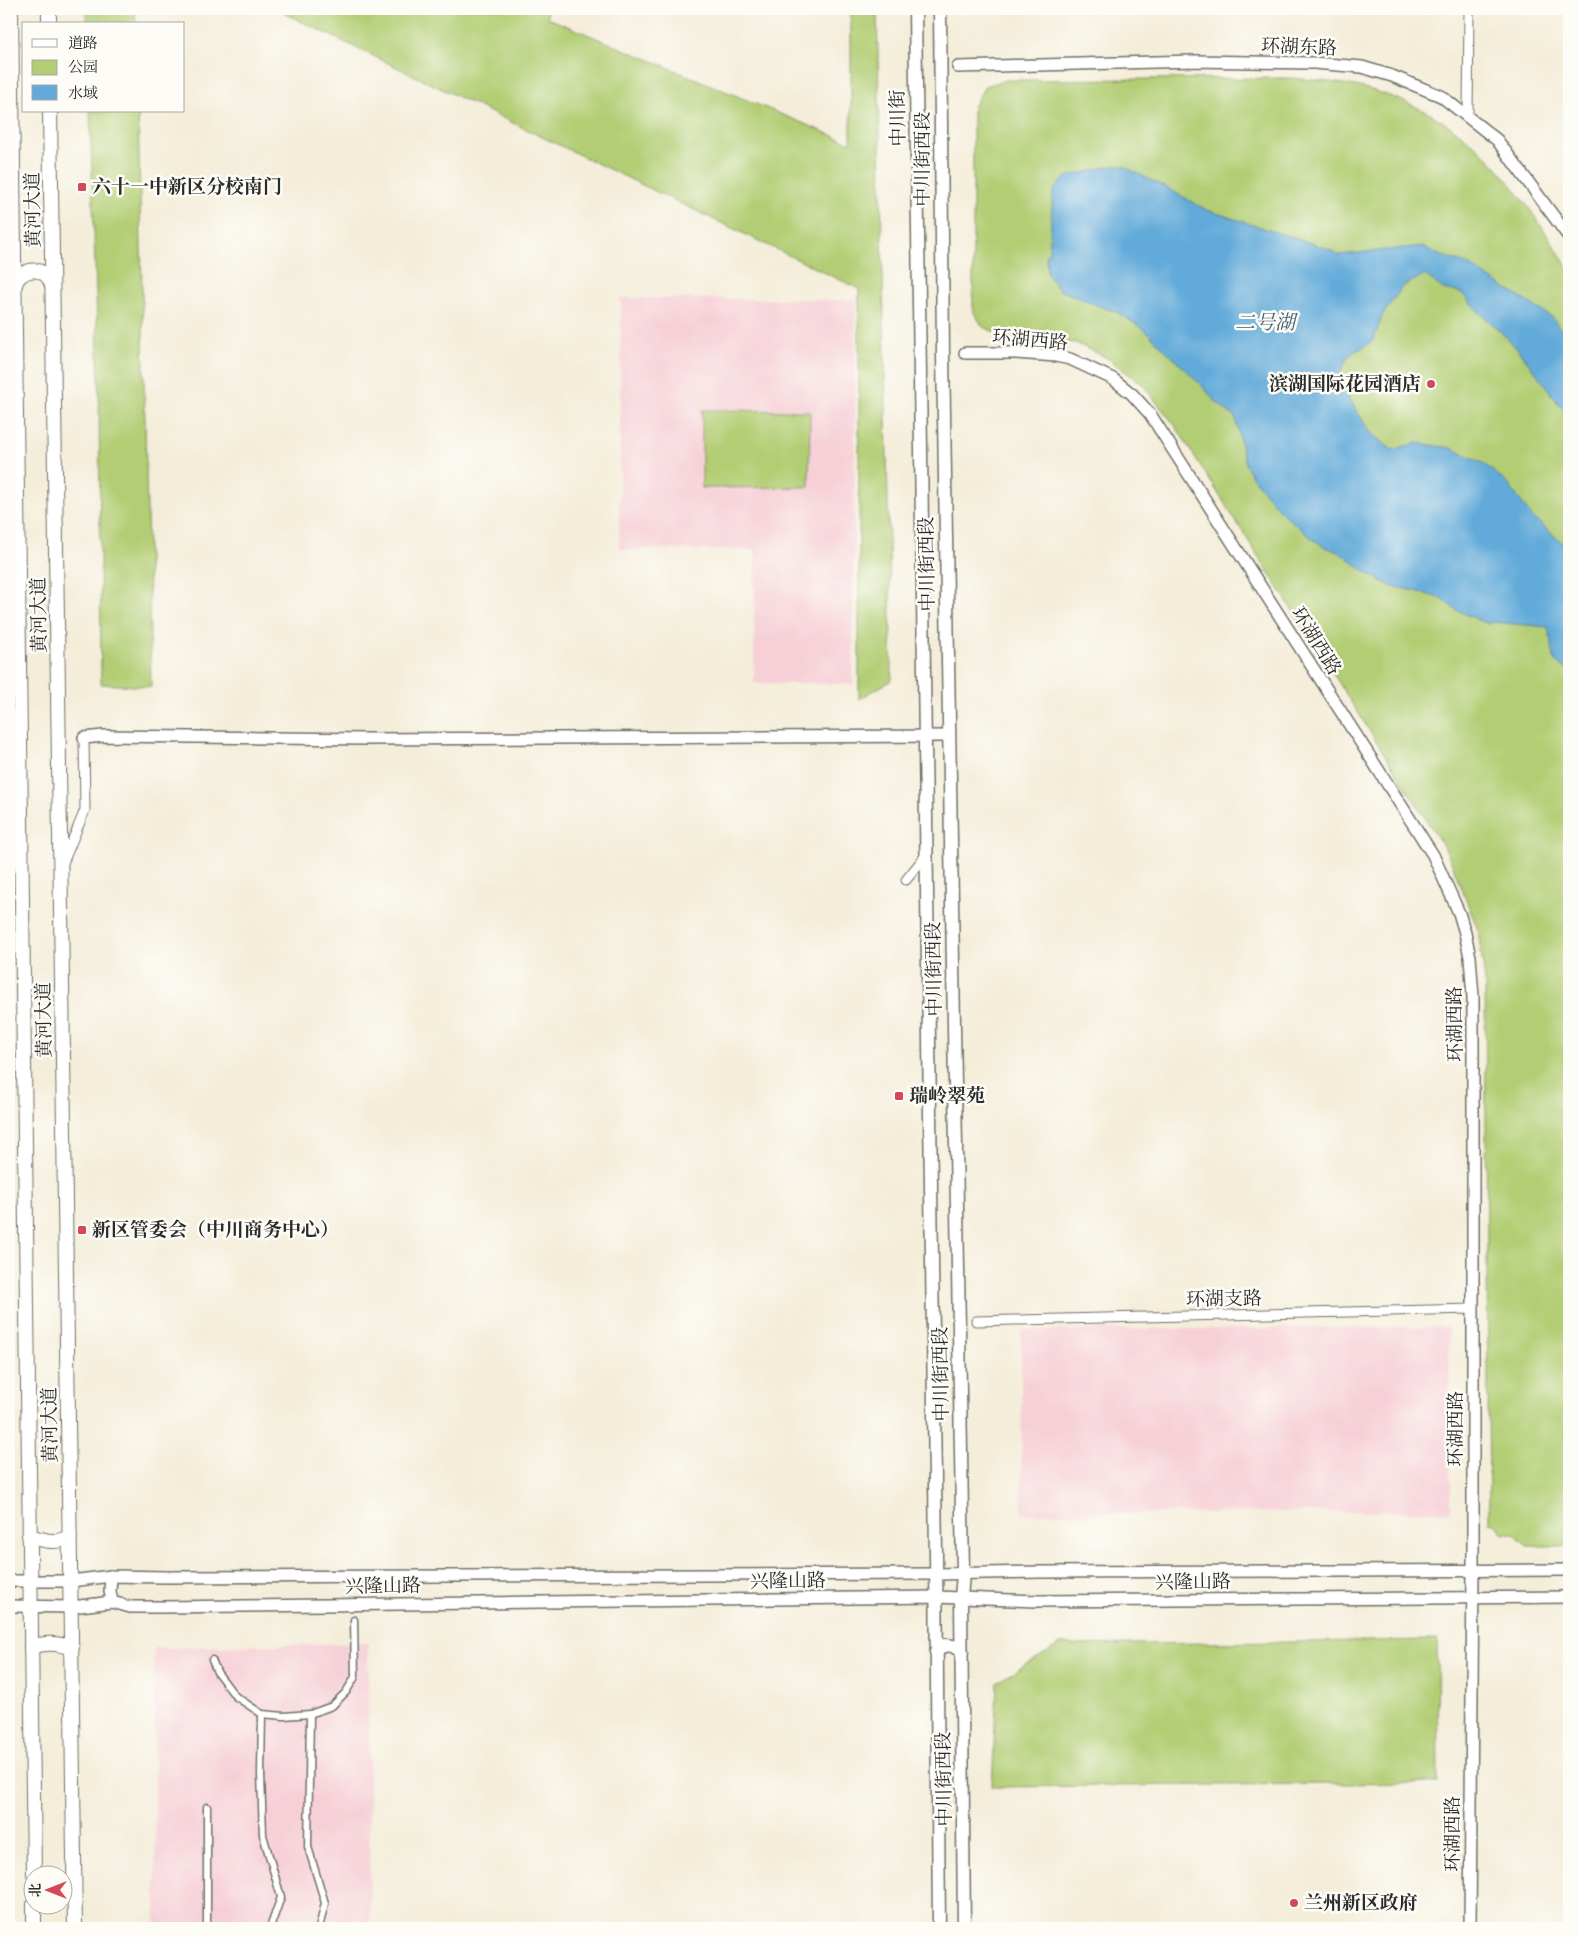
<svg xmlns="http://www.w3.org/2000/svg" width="1578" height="1937" font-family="Cardo,'Noto Serif SC',serif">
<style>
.built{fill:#f6cfd7}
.green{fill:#b2cd73;stroke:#6e7c4f}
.water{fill:#62aad9;stroke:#466a82}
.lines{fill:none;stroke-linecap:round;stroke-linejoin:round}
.pedestrian-casing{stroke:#716f68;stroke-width:9}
.minor-casing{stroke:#716f68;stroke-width:11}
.tertiary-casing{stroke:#716f68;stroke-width:14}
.secondary-casing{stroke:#716f68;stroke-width:15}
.primary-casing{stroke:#716f68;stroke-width:16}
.pedestrian{stroke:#fff;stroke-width:6}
.minor{stroke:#fff;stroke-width:9}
.tertiary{stroke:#fff;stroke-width:11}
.secondary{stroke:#fff;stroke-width:12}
.primary{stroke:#fff;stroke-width:14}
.poi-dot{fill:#d1495b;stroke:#fdfcf7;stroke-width:2}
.labels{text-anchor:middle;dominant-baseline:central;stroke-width:5;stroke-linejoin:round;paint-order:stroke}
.street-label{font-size:19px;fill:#2b2b2b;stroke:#fdfcf7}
.poi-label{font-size:19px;font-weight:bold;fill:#2b2b2b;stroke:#fdfcf7;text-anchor:start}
.water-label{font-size:20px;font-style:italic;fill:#415e71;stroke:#fdfcf7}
</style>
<rect width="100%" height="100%" fill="#fdfcf7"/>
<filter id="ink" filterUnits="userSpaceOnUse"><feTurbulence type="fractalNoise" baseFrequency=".02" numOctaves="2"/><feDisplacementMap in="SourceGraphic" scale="10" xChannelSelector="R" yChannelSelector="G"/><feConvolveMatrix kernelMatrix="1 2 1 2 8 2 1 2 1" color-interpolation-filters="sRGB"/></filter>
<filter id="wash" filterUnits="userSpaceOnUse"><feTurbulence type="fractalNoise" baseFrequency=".0096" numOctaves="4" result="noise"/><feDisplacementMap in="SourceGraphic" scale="20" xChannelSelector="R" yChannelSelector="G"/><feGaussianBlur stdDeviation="1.12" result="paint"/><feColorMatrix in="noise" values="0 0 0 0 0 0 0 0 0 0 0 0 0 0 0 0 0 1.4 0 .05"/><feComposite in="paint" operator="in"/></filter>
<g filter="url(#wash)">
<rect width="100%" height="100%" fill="#f4edd9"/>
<!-- built -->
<g class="built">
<path d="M 621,298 L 856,300 L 853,684 L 754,683 L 755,550 L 619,549 Z"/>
<path d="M 1449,1327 L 1451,1511 L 1022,1514 L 1021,1330 Z"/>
<path d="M 368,1643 L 370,1928 L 156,1928 L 154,1648 Z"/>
</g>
<!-- green -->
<g class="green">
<path d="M 86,9 L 135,9 L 136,24 L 87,24 Z"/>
<path d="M 279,9 L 547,9 L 548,18 L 851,143 L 851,9 L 877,9 L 892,680 L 859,699 L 859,289 L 290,16 Z"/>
<path d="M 1292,78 C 1321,81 1351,83 1378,92 C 1478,124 1516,186 1569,269 L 1569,1546 L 1527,1546 L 1514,1533 L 1504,1533 L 1495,1523 L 1489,1522 L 1485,981 L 1478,930 L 1448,854 L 1174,424 L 1141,383 L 1107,358 L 1076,343 L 1003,336 L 983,327 L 973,311 L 973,107 L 985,86 L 1006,80 Z"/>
<path d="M 90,111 L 138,111 L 151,687 L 101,684 L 99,384 Z"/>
<path d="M 702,410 L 810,411 L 809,487 L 702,488 Z"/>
<path d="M 1437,1640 L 1438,1783 L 992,1787 L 997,1682 L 1059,1645 Z"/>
</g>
<!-- water -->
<path class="water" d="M 1111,166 L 1123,166 L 1165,187 L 1207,210 L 1329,249 L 1339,255 L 1422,246 L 1439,255 L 1467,264 L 1553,318 L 1569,343 L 1569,417 C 1548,391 1530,361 1506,337 C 1490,321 1477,312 1462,293 L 1443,289 L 1425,275 L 1403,286 L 1382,316 L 1373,341 L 1348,356 L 1339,376 L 1351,402 L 1371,433 L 1392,450 L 1417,443 L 1451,448 L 1483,463 L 1508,484 L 1532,517 L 1569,548 L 1569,670 L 1555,662 L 1548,627 L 1493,622 L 1487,624 L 1456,610 L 1442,599 L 1416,591 L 1390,586 L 1364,571 L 1341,553 L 1325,547 L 1310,537 L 1280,511 L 1253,478 L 1245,464 L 1235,417 L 1216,402 L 1203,387 L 1144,329 L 1118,313 L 1059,290 L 1047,274 L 1046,254 L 1049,252 L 1053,191 L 1066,177 Z"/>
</g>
<g filter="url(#ink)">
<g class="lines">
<!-- pedestrian casing -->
<g class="pedestrian-casing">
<g id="pedestrian">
<path d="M 212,1660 L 217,1672 L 235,1696 L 262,1714 L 284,1716 L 310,1714 L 332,1706 L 346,1692 L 355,1677 L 354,1620"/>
<path d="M 262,1714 L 261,1773 L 263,1835 L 281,1897 L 270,1928"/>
<path d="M 310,1714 L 308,1847 L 325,1903 L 319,1928"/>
<path d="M 207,1928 L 207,1807"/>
</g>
</g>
<!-- minor casing -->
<g class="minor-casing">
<g id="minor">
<path d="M 1468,117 L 1469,9"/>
<path d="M 63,863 L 85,810 L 84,738"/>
<path d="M 906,880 L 926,855"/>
<path d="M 976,1321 L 1473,1309"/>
</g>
</g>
<!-- tertiary casing -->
<g class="tertiary-casing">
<g id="tertiary">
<path d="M 958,67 L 1195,61 L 1314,63 L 1362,67 L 1392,76 L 1441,96 L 1497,140 L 1569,237"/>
<path d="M 965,353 L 1016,353 L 1056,356 L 1070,359 L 1113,379 L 1132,394 L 1150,414 L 1433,855 L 1459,913 L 1465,933 L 1470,957 L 1473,997 L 1473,1570 L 1470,1928"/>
<path d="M 84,738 L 103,736 L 367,739 L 949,736"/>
<path d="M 111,1576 L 110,1591 L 112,1602"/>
<path d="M 9,1581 L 71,1581 L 111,1576 L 166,1577 L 936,1574 L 1040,1572 L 1569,1570"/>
<path d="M 9,1606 L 72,1607 L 112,1602 L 130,1607 L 164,1607 L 936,1597 L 1037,1601 L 1569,1597"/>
</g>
</g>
<!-- secondary casing -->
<g class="secondary-casing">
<g id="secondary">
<path d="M 915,9 L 936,1555 L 939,1928"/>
<path d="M 940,9 L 943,354 L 963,1574 L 961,1598 L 964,1928"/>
<path d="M 936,1652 L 945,1645 L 953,1646 L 962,1652"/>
</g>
</g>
<!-- primary casing -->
<g class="primary-casing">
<g id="primary">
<path d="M 11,9 L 34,1874"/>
<path d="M 49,9 L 49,24"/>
<path d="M 50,111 L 75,1928"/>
<path d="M 14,288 C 18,266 47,264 52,286"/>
<path d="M 29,1536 C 44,1540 57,1545 70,1536"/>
<path d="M 31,1647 C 46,1642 57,1643 72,1648"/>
<path d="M 34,1904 L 34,1928"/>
</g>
</g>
<!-- pedestrian -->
<use href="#pedestrian" class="pedestrian"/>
<!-- minor -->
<use href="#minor" class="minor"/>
<!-- tertiary -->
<use href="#tertiary" class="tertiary"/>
<!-- secondary -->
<use href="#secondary" class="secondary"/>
<!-- primary -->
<use href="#primary" class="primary"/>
</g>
</g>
<!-- markers -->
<g class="poi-dot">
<rect x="77" y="182" width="10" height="10" rx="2.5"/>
<circle cx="1431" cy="384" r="5"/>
<rect x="894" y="1091" width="10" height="10" rx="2.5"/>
<rect x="77" y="1225" width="10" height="10" rx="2.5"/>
<circle cx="1294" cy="1903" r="5"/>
</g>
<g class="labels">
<!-- street labels -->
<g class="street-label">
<text transform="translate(1299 47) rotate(2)">环湖东路</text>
<text transform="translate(898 118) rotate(-91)">中川街</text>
<text transform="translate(923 159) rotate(-90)">中川街西段</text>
<text transform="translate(33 210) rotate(-91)">黄河大道</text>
<text transform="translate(1030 340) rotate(5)">环湖西路</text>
<text transform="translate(927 564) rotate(-91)">中川街西段</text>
<text transform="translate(39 615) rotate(-91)">黄河大道</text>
<text transform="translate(1316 641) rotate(58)">环湖西路</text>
<text transform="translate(934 969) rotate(-91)">中川街西段</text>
<text transform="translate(44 1020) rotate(-91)">黄河大道</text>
<text transform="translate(1455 1024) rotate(-91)">环湖西路</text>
<text transform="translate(1224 1299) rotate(-1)">环湖支路</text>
<text transform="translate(941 1374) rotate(-91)">中川街西段</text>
<text transform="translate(50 1425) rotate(-91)">黄河大道</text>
<text transform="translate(1456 1429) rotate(-90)">环湖西路</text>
<text transform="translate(788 1581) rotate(-1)">兴隆山路</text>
<text transform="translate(1193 1582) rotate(-1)">兴隆山路</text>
<text transform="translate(383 1586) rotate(-1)">兴隆山路</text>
<text transform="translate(944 1779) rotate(-91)">中川街西段</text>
<text transform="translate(1453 1834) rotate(-90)">环湖西路</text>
</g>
<!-- poi labels -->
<g class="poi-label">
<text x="92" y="187">六十一中新区分校南门</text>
<text x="1421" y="384" text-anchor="end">滨湖国际花园酒店</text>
<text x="909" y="1096">瑞岭翠苑</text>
<text x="92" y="1230">新区管委会（中川商务中心）</text>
<text x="1304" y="1903">兰州新区政府</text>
</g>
<!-- water labels -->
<g class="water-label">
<text x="1265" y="322">二号湖</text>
</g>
</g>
<!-- margin -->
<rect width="1578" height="1937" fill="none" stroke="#fdfcf7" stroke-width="30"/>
<!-- legend -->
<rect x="22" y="22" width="162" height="90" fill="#fdfcf7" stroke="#a9a8a5"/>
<rect x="32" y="39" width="25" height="8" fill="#ffffff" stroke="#a9a8a5"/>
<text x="68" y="48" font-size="15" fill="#2b2b2b">道路</text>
<rect x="32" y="60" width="25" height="15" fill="#b2cd73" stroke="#a9a8a5"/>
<text x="68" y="72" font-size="15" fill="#2b2b2b">公园</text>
<rect x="32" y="85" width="25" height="15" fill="#62aad9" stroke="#a9a8a5"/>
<text x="68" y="98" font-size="15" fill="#2b2b2b">水域</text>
<!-- north arrow -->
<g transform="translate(48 1890) rotate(270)"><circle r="24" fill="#fdfcf7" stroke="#a9a8a5"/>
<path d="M0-4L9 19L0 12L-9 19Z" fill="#d1495b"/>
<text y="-8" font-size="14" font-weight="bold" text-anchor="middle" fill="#2b2b2b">北</text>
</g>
</svg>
